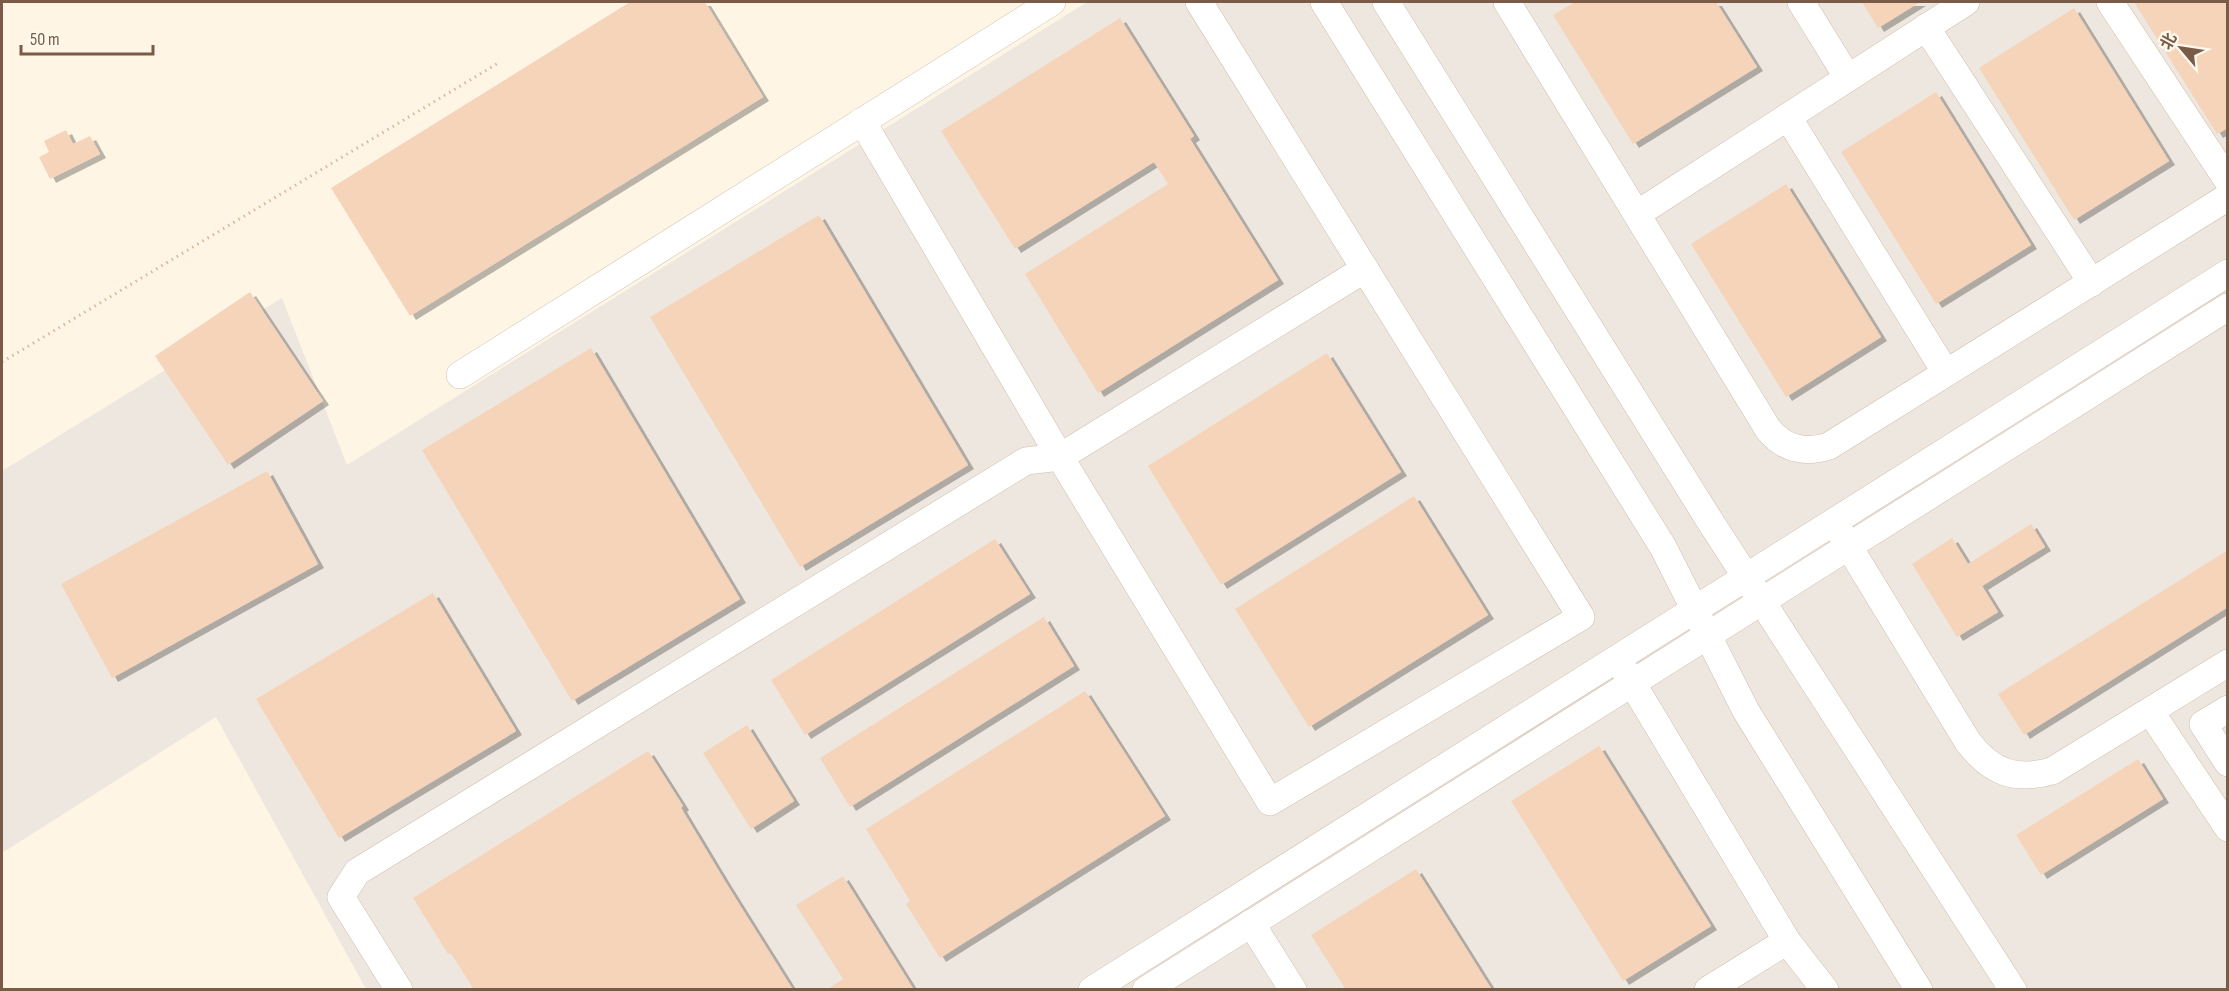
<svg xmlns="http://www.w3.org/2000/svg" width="2229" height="991" font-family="'Sofia Sans Condensed','Noto Sans SC',sans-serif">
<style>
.industrial{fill:#eee7df}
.building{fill:#f6d4ba;filter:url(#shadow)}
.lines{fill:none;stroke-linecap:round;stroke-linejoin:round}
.minor-casing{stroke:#d0bdaa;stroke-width:28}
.path{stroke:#dbb79d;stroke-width:3;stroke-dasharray:1.5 4.5;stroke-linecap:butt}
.minor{stroke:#fff;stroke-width:27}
</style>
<defs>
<filter id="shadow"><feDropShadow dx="6" dy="4" stdDeviation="0" flood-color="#0004"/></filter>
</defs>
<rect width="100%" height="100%" fill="#fef5e5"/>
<!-- industrial -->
<path class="industrial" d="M 1087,2 L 2227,2 L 2227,989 L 366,989 L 216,717 L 2,853 L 2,471 L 282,298 L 347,465 Z"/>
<!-- building -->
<g class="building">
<path d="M 630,2 L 705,2 L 763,97 L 410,316 L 331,188 Z"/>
<path d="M 1575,2 L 1716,2 L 1757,67 L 1633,144 L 1553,15 Z"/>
<path d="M 1862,2 L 1920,2 L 1878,28 Z"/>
<path d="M 2134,2 L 2228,2 L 2228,128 L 2217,134 Z"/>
<path d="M 2074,8 L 2169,161 L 2074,220 L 1979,68 Z"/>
<path d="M 1120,18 L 1194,136 L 1190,139 L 1278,280 L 1098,393 L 1025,274 L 1168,184 L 1154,162 L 1015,249 L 941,131 Z"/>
<path d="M 1936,92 L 2031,245 L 1936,304 L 1841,152 Z"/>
<path d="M 66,130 L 73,144 L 90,136 L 100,154 L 50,179 L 39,157 L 49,152 L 44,141 Z"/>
<path d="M 1786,184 L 1881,337 L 1786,397 L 1691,244 Z"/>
<path d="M 819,215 L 968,465 L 800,567 L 650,317 Z"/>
<path d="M 250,292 L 323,401 L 228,465 L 155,356 Z"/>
<path d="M 591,348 L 740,599 L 572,701 L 422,450 Z"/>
<path d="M 1327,353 L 1401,472 L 1221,585 L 1148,466 Z"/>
<path d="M 267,471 L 318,564 L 112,678 L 61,584 Z"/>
<path d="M 1414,496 L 1488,615 L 1309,727 L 1235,609 Z"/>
<path d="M 2031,524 L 2045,547 L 1982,586 L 1998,612 L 1957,637 L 1912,564 L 1952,538 L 1968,564 Z"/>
<path d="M 995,539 L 1030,594 L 805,735 L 771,680 Z"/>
<path d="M 2228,550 L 2228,607 L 2024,735 L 1998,694 Z"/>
<path d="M 433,593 L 516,731 L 339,838 L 256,699 Z"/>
<path d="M 1044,617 L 1074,666 L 850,807 L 820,758 Z"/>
<path d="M 1085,691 L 1165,816 L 940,958 L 906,904 L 910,901 L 866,829 Z"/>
<path d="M 747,725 L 794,801 L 751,829 L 703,753 Z"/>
<path d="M 1599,746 L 1711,926 L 1623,981 L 1511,801 Z"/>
<path d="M 648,751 L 683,806 L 681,808 L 726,883 L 793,990 L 474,990 L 451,953 L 448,954 L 413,898 Z"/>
<path d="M 2138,759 L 2163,799 L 2041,875 L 2016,835 Z"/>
<path d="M 1416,869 L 1492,990 L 1346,990 L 1311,935 Z"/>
<path d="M 843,876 L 889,950 L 914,990 L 826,990 L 843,979 L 796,905 Z"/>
</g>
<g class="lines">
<!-- minor casing -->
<g class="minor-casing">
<g id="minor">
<path d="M 1324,2 L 1663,547 L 1746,711 L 1919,990"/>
<path d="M 1386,2 L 1708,518 L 2013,990"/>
<path d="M 1507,2 L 1768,429 C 1784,449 1805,454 1829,446 L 2228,197"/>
<path d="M 1801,2 L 1848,78"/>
<path d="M 2110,2 L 2228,181"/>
<path d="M 1926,27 L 2092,283"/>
<path d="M 1788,117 L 1946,373"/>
<path d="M 862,121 L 1060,457 L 1270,802 L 1581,617 L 1199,2"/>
<path d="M 1637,214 L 1966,2"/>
<path d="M 460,375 L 1052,2"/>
<path d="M 1840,532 L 1968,742 C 1992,773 2015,781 2052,771 L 2228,663"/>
<path d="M 1622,666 L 1787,941 L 1825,990"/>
<path d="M 2228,709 L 2203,724 L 2228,763"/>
<path d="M 2150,711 L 2228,828"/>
<path d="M 1251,923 L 1293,990"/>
<path d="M 399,990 L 341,897 L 357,872 L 1026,461 L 1060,457 L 1365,269"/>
<path d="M 1092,990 L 2228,273"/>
<path d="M 1146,990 L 2228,307"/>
<path d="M 1708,990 L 1787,941"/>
</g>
</g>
<!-- path -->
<path class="path" d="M 2,362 L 500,62"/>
<!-- minor -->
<use href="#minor" class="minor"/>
</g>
<!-- border -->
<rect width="2229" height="991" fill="none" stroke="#795b48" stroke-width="6"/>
<!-- north arrow -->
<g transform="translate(2181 48) rotate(299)" stroke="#fff8ed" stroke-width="4.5" paint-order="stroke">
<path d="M0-4.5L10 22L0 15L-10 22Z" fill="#795b48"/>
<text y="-9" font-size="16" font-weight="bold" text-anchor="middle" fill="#795b48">北</text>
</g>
<!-- scale -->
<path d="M21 45v9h132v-9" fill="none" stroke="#795b48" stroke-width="3"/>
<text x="30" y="45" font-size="18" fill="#795b48" stroke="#fff8ed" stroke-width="4.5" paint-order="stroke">50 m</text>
</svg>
